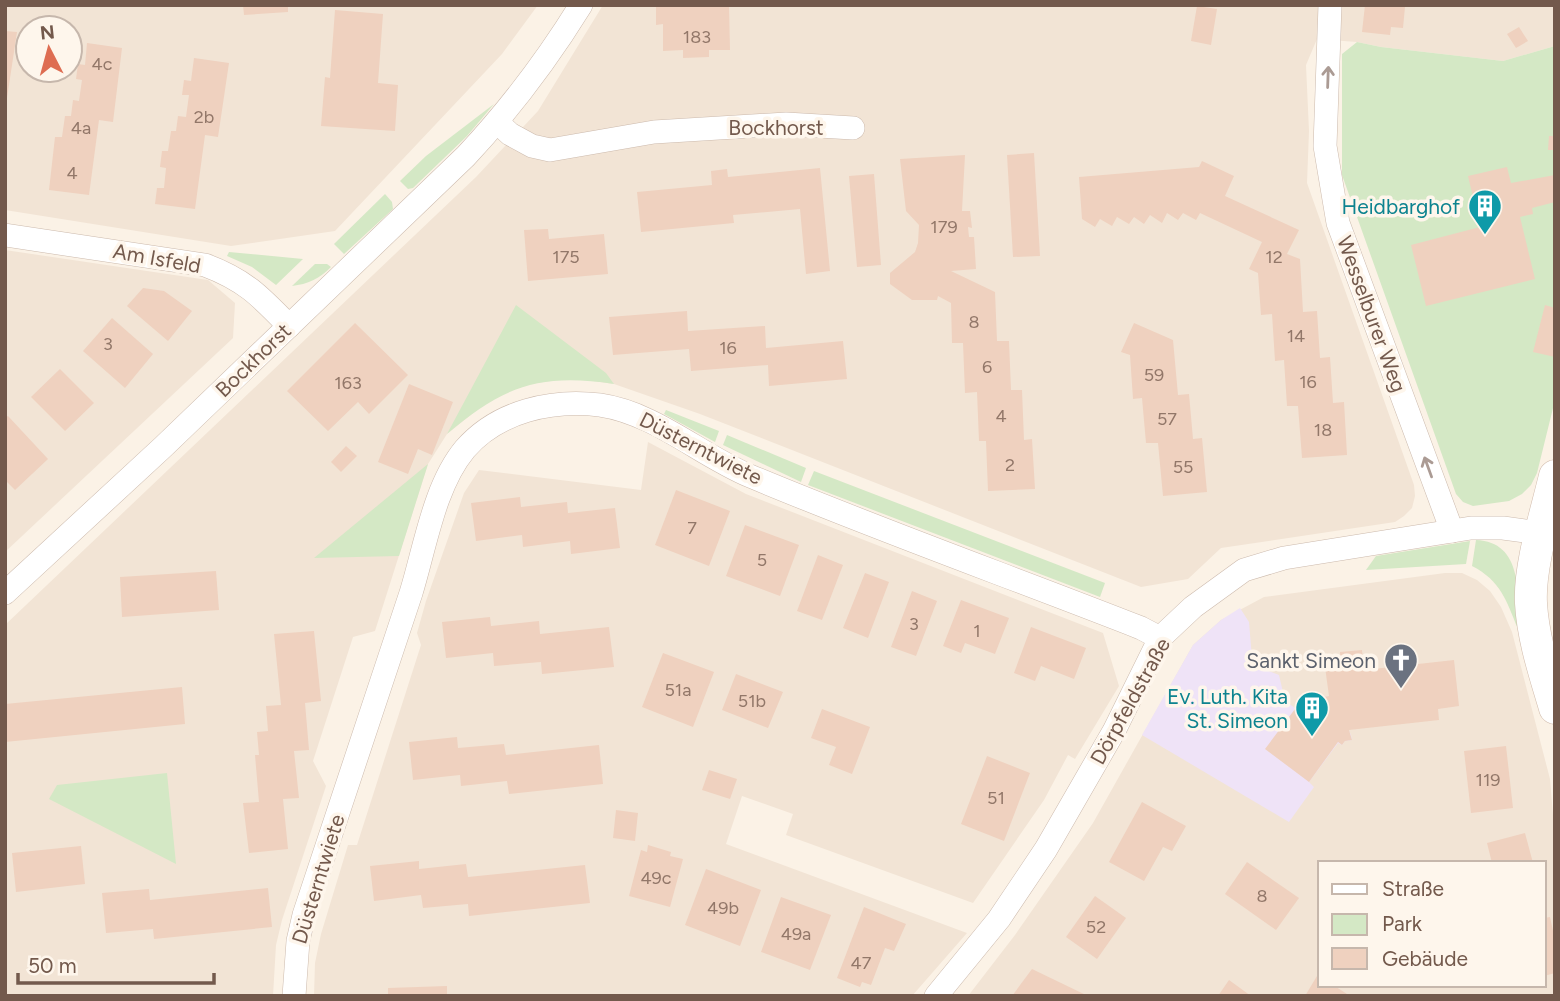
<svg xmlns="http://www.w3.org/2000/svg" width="1560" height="1001" font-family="Figtree,sans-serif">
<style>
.residential{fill:#f2e4d5;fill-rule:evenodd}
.education{fill:#efe3f7}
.green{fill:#d4e8c5}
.building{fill:#efd1bf}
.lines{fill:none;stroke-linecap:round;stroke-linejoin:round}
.street-casing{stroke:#ccbaad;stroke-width:24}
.secondary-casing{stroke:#d1bcad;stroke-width:33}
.street{stroke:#fff;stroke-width:23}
.secondary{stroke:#fff;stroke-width:32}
.oneway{stroke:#ab9b94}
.labels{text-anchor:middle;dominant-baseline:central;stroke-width:7;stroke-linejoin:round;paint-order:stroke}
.number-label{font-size:18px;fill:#927769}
.street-label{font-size:21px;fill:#73594c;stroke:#fef6ec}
.culture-label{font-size:21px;fill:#0d838f;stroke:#fef6ec;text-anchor:end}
.worship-label{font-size:21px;fill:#5b616d;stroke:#fef6ec;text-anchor:end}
</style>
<rect width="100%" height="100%" fill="#fbf2e6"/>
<!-- residential -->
<g class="residential">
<path d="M 5,5 L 538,5 L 502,54 L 335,231 L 231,246 L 5,210 ZM 28,28 L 70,28 L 70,70 L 28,70 Z"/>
<path d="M 603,5 L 1555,5 L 1555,46 L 1503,61 L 1381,47 L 1357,42 L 1317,39 L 1306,65 L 1309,131 L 1307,183 L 1414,485 L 1415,496 L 1412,508 L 1404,516 L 1395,522 L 1221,548 L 1188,579 L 1141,587 L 700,414 L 614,384 L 586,380 L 557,380 L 530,384 L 509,391 L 488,401 L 447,434 L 428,464 L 375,631 L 353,637 L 313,761 L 326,786 L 282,920 L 276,945 L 273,996 L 5,996 L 5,625 L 476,177 L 538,111 Z"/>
<path d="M 5,250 L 208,280 L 235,303 L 233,338 L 5,552 Z"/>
<path d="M 648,442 L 746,494 L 1103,633 L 1119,686 L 1075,759 L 1068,755 L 1044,800 L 973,903 L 786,835 L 793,814 L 742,796 L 726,844 L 967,933 L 912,996 L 314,996 L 315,963 L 321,934 L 348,845 L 357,845 L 421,645 L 417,633 L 426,601 L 464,493 L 479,470 L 641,490 Z"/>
<path d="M 1445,573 L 1462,573 L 1477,580 L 1490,591 L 1501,607 L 1512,632 L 1550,779 L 1555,839 L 1555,996 L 968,996 L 1015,935 L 1093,823 L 1193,645 L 1221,620 L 1264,597 ZM 1320,863 L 1544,863 L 1544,985 L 1320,985 Z"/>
</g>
<!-- education -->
<path class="education" d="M 1240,608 L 1249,622 L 1252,658 L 1264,669 L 1279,675 L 1285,701 L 1298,710 L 1302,704 L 1304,693 L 1316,692 L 1317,698 L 1329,696 L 1329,691 L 1351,735 L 1352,740 L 1345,741 L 1342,745 L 1338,743 L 1309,782 L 1314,787 L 1289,822 L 1142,735 L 1193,645 L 1221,620 Z"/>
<!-- green -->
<g class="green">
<path d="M 1357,42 L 1381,47 L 1503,61 L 1555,46 L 1555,400 L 1537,473 L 1531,485 L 1522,494 L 1509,501 L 1473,506 L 1463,502 L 1456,494 L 1342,175 L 1342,54 Z"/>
<path d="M 494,104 L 467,136 L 413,188 L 408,189 L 400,181 L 426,156 Z"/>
<path d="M 385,194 L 392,202 L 393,209 L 344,254 L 334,244 Z"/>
<path d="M 229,252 L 303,259 L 276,285 L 252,267 L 227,256 Z"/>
<path d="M 315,264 L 327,264 L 331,267 C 319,279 308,284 292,286 Z"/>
<path d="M 516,305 L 606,373 L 614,384 C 540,373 503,386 447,434 Z"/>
<path d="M 666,410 L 719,431 L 715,442 L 664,414 Z"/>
<path d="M 727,435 L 806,468 L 801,482 L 723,445 Z"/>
<path d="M 428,464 L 399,556 L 314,558 Z"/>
<path d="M 814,471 L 1105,583 L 1100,597 L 808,485 Z"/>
<path d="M 1476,540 C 1523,542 1517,593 1521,628 L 1518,629 C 1506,600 1501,581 1472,566 Z"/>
<path d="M 1470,541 L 1466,564 L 1366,570 L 1376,556 Z"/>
<path d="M 167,773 L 176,864 L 49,799 L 57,785 Z"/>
</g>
<!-- building -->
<g class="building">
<path d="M 243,5 L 288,5 L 288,12 L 244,15 Z"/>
<path d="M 656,5 L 729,5 L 730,50 L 709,50 L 709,57 L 683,58 L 683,50 L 663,51 L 663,24 L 656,25 Z"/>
<path d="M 1365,5 L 1405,7 L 1403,28 L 1391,27 L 1390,35 L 1362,32 Z"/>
<path d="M 1197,6 L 1217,9 L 1211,45 L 1191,41 Z"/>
<path d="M 335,10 L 383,14 L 378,83 L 398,85 L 395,131 L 321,126 L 325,77 L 330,78 Z"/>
<path d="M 1519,27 L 1528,41 L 1516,48 L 1507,34 Z"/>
<path d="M 5,31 L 17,32 L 7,98 L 5,98 Z"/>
<path d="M 87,43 L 122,48 L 113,122 L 99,120 L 89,195 L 49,190 L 55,137 L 62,137 L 65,116 L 71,116 L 73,100 L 79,101 L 82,80 L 76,79 L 78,64 L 85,65 Z"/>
<path d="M 194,58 L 229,63 L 218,137 L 205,135 L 195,209 L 155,204 L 157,188 L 164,188 L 166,168 L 160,167 L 162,151 L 168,151 L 171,131 L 176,131 L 178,116 L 186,117 L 189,95 L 182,95 L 184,80 L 191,81 Z"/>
<path d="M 1549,136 L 1555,136 L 1555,150 L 1548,150 Z"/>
<path d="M 1034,153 L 1040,256 L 1013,257 L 1007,155 Z"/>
<path d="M 965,155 L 962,211 L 970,211 L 972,228 L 968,227 L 969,237 L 974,237 L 976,269 L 951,271 L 995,292 L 997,341 L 1009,341 L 1011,390 L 1022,390 L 1024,440 L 1032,439 L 1035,489 L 988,491 L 986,441 L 979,441 L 977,392 L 965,393 L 963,343 L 952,343 L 951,303 L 938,296 L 937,300 L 912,300 L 890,284 L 890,273 L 915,252 L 918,243 L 919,225 L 906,211 L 900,159 Z"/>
<path d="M 1202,161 L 1234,176 L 1225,196 L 1299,230 L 1287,254 L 1300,259 L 1303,312 L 1317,311 L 1320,358 L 1330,357 L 1333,403 L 1344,402 L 1347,455 L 1302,458 L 1298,406 L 1287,406 L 1284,360 L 1275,361 L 1272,314 L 1261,315 L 1258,273 L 1249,269 L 1262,242 L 1200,213 L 1196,220 L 1183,213 L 1178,220 L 1167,213 L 1162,223 L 1150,215 L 1144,224 L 1134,217 L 1129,224 L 1117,217 L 1112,226 L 1100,219 L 1095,227 L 1082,219 L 1079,177 L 1199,167 Z"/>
<path d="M 1507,167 L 1511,183 L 1555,175 L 1555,202 L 1532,208 L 1533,214 L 1520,217 L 1535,279 L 1426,306 L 1411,245 L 1480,227 L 1468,176 Z"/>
<path d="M 820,168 L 830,271 L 806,274 L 800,209 L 733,215 L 734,223 L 641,232 L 637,192 L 712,185 L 711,171 L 727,169 L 728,177 Z"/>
<path d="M 874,174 L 881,265 L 857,267 L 849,176 Z"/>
<path d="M 548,229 L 549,239 L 604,234 L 608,274 L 528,281 L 524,230 Z"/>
<path d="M 143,288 L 164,291 L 192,311 L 168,341 L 127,306 Z"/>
<path d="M 1545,305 L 1555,308 L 1555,357 L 1533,352 Z"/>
<path d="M 687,311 L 688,331 L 765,326 L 766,348 L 843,341 L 847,379 L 769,386 L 768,365 L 691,371 L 689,349 L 613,355 L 609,317 Z"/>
<path d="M 112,318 L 153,354 L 125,388 L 83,351 Z"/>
<path d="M 355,323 L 408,375 L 369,414 L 358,402 L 328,431 L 287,391 Z"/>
<path d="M 1134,323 L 1173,340 L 1178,395 L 1189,394 L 1193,439 L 1202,438 L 1207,492 L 1163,496 L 1158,443 L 1146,443 L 1142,398 L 1133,399 L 1130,355 L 1121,352 Z"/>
<path d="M 60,369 L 94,403 L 65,431 L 31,397 Z"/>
<path d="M 409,384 L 453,402 L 432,455 L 418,449 L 408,474 L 378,462 Z"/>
<path d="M 8,416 L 48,459 L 15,490 L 5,480 L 5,418 Z"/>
<path d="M 346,446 L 357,456 L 341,472 L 331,462 Z"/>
<path d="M 676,490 L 730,511 L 709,566 L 655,545 Z"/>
<path d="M 520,497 L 521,507 L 567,502 L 568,513 L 615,508 L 620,548 L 571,554 L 570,541 L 523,547 L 522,535 L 476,541 L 471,503 Z"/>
<path d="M 745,525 L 799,545 L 780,596 L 726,576 Z"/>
<path d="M 818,555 L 843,565 L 822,620 L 797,611 Z"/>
<path d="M 216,571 L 219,610 L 122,617 L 120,577 Z"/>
<path d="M 865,573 L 889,582 L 868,638 L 843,628 Z"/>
<path d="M 912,591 L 937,601 L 916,656 L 891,647 Z"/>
<path d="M 961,600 L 1009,618 L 995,654 L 965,643 L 961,653 L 943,646 Z"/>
<path d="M 490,617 L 491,626 L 539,621 L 540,634 L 609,627 L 614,667 L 542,674 L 541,662 L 494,666 L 493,653 L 446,658 L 442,622 Z"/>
<path d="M 1031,627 L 1086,648 L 1074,679 L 1041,666 L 1035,681 L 1014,673 Z"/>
<path d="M 314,631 L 321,701 L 305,703 L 309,750 L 294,751 L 299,798 L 283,799 L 288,849 L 249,853 L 243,803 L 259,802 L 255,755 L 259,755 L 257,732 L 268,731 L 266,706 L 281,705 L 274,634 Z"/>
<path d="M 1362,650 L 1364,670 L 1454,660 L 1459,706 L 1438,709 L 1439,720 L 1349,730 L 1352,740 L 1345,741 L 1342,745 L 1338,742 L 1309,782 L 1265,749 L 1295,709 L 1297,711 L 1302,704 L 1304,693 L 1316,692 L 1317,698 L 1329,696 L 1325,667 L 1341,665 L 1340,652 Z"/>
<path d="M 663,653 L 714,672 L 693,727 L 642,707 Z"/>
<path d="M 736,674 L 783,692 L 768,728 L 722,710 Z"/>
<path d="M 182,687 L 185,724 L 5,742 L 5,704 Z"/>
<path d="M 822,709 L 870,727 L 852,774 L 829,765 L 836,747 L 811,738 Z"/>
<path d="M 457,737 L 458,748 L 504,744 L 506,755 L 599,745 L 603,784 L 509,794 L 507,781 L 461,786 L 460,775 L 413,780 L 409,742 Z"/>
<path d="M 1506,746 L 1513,808 L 1471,813 L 1464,751 Z"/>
<path d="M 987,756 L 1030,773 L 1004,841 L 961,824 Z"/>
<path d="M 709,770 L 737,779 L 730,799 L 702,790 Z"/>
<path d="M 1142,802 L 1186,826 L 1172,851 L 1163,847 L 1144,881 L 1109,862 Z"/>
<path d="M 616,810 L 638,813 L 635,841 L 613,838 Z"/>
<path d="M 1525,833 L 1533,863 L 1492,863 L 1487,843 Z"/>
<path d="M 648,845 L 671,852 L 670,856 L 683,859 L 670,907 L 629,896 L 641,850 L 647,852 Z"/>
<path d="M 81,846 L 85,884 L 16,892 L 12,853 Z"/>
<path d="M 419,861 L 419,869 L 466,864 L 468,877 L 585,865 L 590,903 L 469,916 L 468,904 L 423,908 L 421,895 L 374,901 L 370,866 Z"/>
<path d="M 1247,862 L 1299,898 L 1276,930 L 1225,894 Z"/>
<path d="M 706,869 L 761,890 L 740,946 L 685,925 Z"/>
<path d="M 268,888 L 272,927 L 154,939 L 153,929 L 106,933 L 102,893 L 149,889 L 150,900 Z"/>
<path d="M 1095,896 L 1126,918 L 1097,959 L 1066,937 Z"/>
<path d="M 781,897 L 831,915 L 810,970 L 761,952 Z"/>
<path d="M 864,907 L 906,924 L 894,951 L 885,948 L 871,985 L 862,982 L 860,987 L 837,978 Z"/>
<path d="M 1550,917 L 1555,940 L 1555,973 L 1544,976 L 1544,918 Z"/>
<path d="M 1032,969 L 1088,996 L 1012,996 Z"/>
<path d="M 1317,976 L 1320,977 L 1320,985 L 1333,985 L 1347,994 L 1345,996 L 1305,996 Z"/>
<path d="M 1229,980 L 1251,996 L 1218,996 Z"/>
<path d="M 447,986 L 447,996 L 388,996 L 388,988 Z"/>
</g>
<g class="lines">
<!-- street casing -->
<g class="street-casing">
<g id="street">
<path d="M 1330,5 L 1325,146 L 1338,223 L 1452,531"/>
<path d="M 498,123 L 510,134 L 532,146 L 550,150 L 654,132 L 786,124 L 853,128"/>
<path d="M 5,235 L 205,265 C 245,280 260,296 289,326"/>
<path d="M 5,593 L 163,447 L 466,156 C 510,109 547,60 581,5"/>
<path d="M 294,996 L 298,941 L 304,915 C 340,808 376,701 411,593 C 425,548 434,486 465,449 C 498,411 552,399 600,405 C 655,413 700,455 750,476 C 879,530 1011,577 1141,628 L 1160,638"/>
<path d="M 936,996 L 999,919 L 1046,849 L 1114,731 L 1160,638 L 1193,607 L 1244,570 L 1284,558 L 1471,528 L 1503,528 L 1555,535"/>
</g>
</g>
<!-- secondary casing -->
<g class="secondary-casing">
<path id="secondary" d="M 1555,476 C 1546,514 1529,566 1531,603 C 1533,639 1545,674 1555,708"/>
</g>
<!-- street -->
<use href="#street" class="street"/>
<!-- secondary -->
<use href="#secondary" class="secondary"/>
</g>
<!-- one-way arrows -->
<defs><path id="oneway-shaft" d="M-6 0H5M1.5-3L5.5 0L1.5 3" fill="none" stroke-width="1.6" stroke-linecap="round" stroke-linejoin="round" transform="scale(1.75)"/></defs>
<g class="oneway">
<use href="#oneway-shaft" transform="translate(1328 77) rotate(-88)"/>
<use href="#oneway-shaft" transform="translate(1428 467) rotate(-110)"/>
</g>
<!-- icons -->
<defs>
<g id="building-pin" transform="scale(1.75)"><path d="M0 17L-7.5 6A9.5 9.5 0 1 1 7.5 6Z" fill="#0f9aa8" stroke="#fef6ec"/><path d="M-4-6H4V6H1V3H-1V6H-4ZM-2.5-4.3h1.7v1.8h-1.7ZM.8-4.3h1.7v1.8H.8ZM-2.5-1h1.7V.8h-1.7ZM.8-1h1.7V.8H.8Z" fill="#fff"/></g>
<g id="church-pin" transform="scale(1.75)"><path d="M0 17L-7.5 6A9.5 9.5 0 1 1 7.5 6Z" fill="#6b7280" stroke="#fef6ec"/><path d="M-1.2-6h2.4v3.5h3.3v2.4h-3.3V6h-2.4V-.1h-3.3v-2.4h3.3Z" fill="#fff"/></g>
</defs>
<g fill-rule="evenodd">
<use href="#building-pin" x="1485" y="206"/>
<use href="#church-pin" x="1401" y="660"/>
<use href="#building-pin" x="1312" y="708"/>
</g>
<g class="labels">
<!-- number labels -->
<g class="number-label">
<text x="697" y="37">183</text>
<text x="102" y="64">4c</text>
<text x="204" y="117">2b</text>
<text x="81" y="128">4a</text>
<text x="72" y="173">4</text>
<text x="944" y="227">179</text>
<text x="566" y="257">175</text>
<text x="1274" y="257">12</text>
<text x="974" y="322">8</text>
<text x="1296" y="336">14</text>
<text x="108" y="344">3</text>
<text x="728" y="348">16</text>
<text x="987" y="367">6</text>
<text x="1154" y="375">59</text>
<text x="1308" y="382">16</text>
<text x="348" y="383">163</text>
<text x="1001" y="416">4</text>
<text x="1167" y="419">57</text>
<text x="1323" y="430">18</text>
<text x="1010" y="465">2</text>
<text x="1183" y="467">55</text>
<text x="692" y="528">7</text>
<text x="762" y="560">5</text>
<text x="914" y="624">3</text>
<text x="977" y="631">1</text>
<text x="678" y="690">51a</text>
<text x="752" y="701">51b</text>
<text x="1488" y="780">119</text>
<text x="996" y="798">51</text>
<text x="656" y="878">49c</text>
<text x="1262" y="896">8</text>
<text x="723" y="908">49b</text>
<text x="1096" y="927">52</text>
<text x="796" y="934">49a</text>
<text x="861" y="963">47</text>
</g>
<!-- street labels -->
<g class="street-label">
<text x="776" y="127">Bockhorst</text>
<text transform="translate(157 258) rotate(10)">Am Isfeld</text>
<text transform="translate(1372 314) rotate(70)">Wesselburer Weg</text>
<text transform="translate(253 360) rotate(-44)">Bockhorst</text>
<text transform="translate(701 448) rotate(27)">Düsterntwiete</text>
<text transform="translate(1130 701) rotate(-61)">Dörpfeldstraße</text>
<text transform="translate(318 879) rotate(-73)">Düsterntwiete</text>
</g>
<!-- culture labels -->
<g class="culture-label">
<text x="1460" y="206">Heidbarghof</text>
<text x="1288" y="696">Ev. Luth. Kita<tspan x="1288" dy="24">St. Simeon</tspan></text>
</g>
<!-- worship labels -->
<g class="worship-label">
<text x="1376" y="660">Sankt Simeon</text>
</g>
</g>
<!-- border -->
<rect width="1560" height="1001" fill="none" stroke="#73594c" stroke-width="14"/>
<!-- legend -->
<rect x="1318" y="861" width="228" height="126" fill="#fef6ec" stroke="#c6b7ac" stroke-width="2"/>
<rect x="1332" y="884" width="35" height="10" fill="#ffffff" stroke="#c6b7ac" stroke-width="2"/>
<text x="1382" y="896" font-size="21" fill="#73594c">Straße</text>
<rect x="1332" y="914" width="35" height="21" fill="#d4e8c5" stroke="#c6b7ac" stroke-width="2"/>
<text x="1382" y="931" font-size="21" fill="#73594c">Park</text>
<rect x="1332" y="948" width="35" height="21" fill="#efd1bf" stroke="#c6b7ac" stroke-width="2"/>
<text x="1382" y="966" font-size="21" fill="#73594c">Gebäude</text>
<!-- north arrow -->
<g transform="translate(49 49) rotate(354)"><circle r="33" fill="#fef6ec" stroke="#c6b7ac" stroke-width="2"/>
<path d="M0-5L12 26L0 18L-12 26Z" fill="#de6d52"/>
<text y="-10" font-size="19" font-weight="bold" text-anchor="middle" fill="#73594c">N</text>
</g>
<!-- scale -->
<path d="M18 973v10h196v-10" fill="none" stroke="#73594c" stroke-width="3.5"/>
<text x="28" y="973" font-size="21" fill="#73594c" stroke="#fef6ec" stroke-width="5" paint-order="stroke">50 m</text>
</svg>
